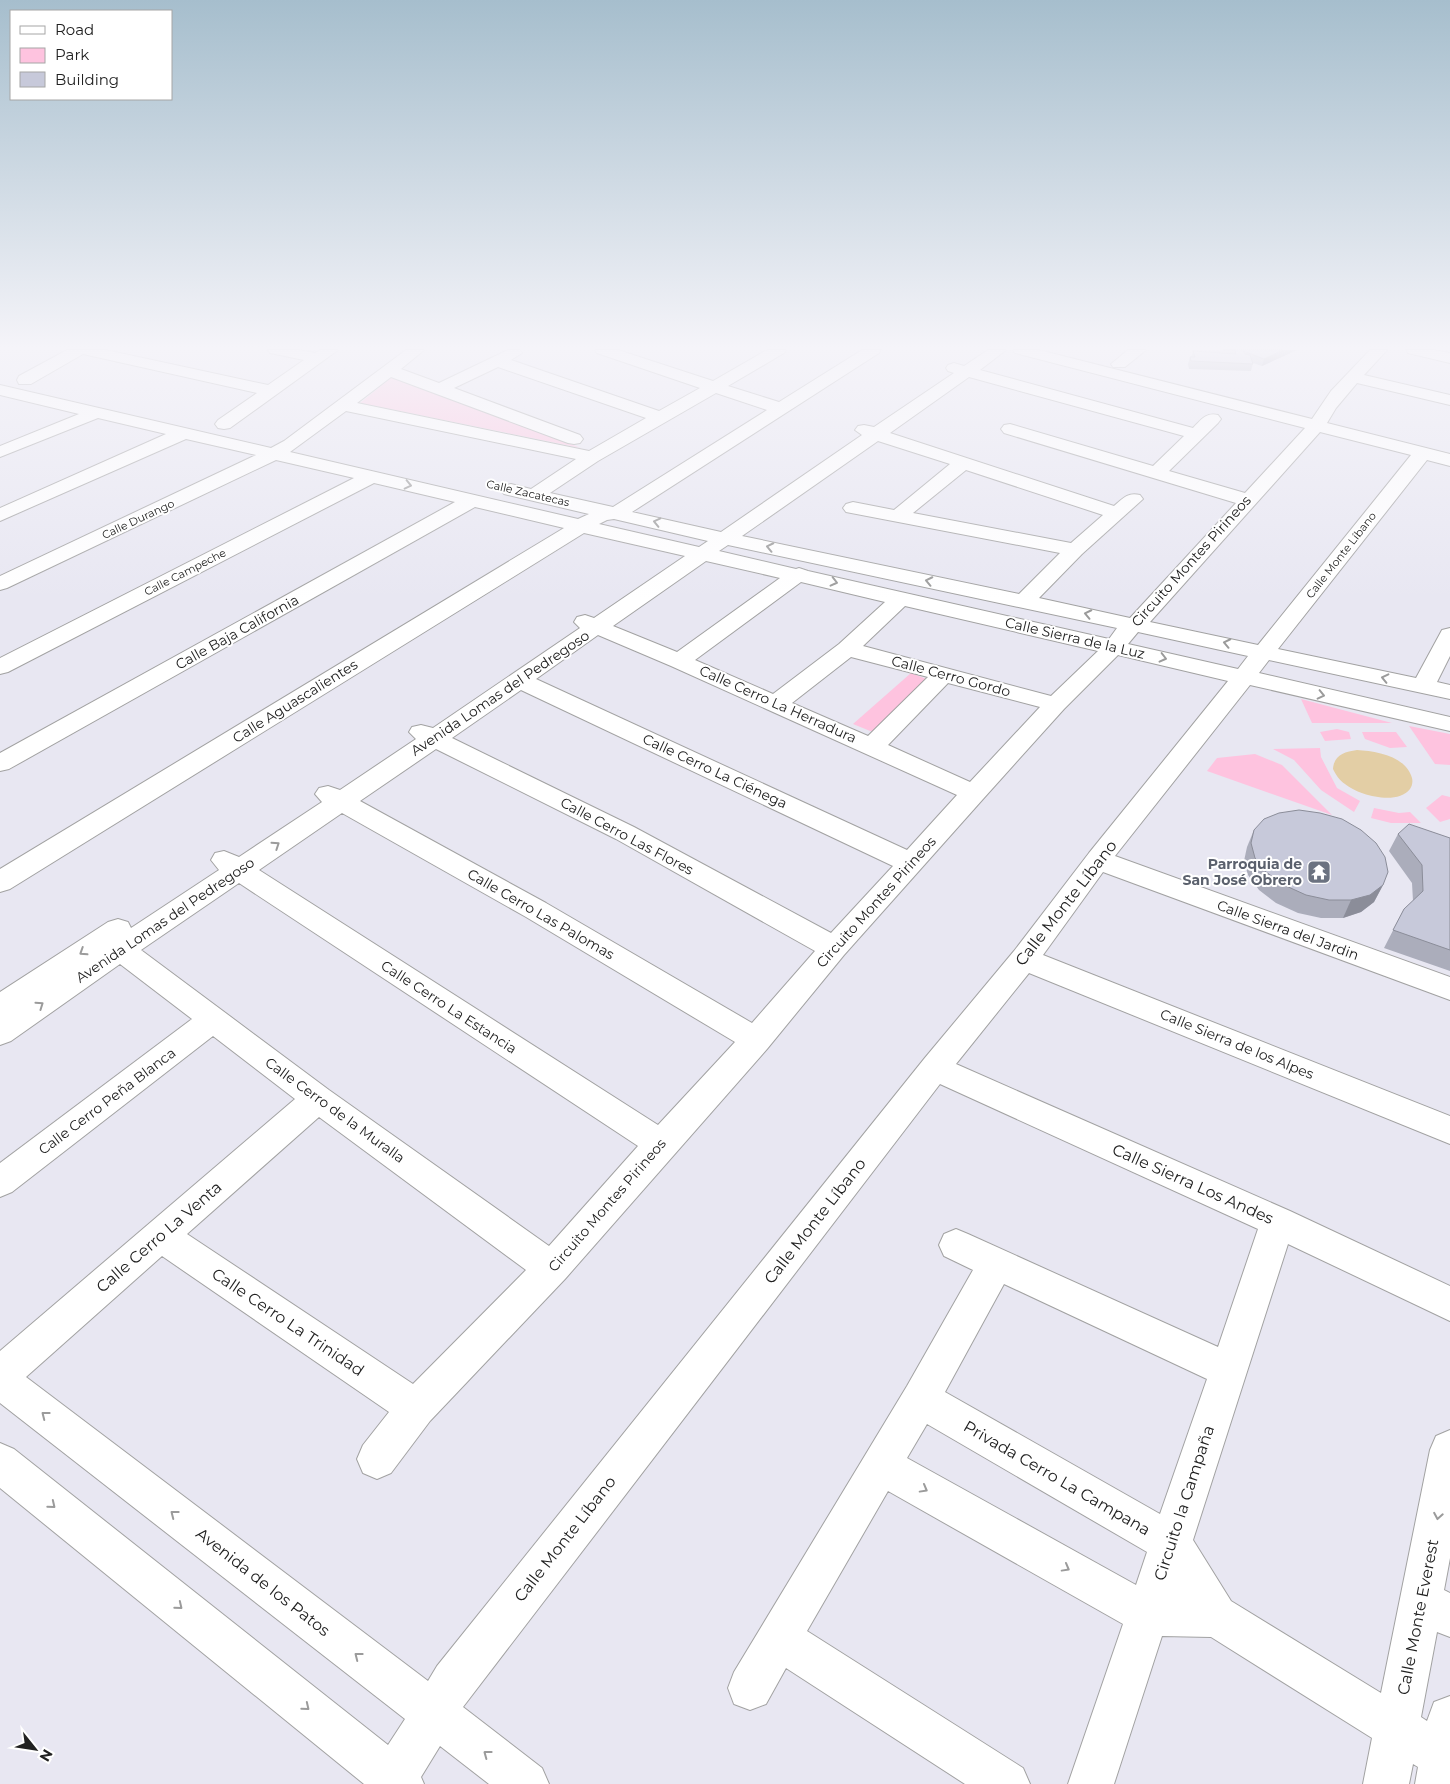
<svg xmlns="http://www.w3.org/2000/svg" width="1450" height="1784" font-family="Montserrat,sans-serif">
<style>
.park{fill:#fec3df}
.water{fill:#e3cea5}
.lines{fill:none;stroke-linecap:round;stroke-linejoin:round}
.minor-casing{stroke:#a2a2a2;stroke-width:2}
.minor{fill:#fff;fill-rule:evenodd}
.wall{fill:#abadbb}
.shaded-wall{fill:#8b8d99}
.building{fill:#c7c9da;stroke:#8b8d99}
.oneway{stroke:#9b9b9b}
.labels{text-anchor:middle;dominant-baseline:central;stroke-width:4;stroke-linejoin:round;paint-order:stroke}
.far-street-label{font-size:11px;fill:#212121;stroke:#fff}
.street-label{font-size:14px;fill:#212121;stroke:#fff}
.worship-label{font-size:14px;font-weight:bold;fill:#5b616d;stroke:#fff;text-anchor:end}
.near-street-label{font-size:16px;fill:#212121;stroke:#fff}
</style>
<rect width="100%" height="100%" fill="#e8e7f2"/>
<!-- park -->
<g class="park">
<path d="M 392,377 L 581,448 L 360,403 Z"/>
<path d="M 911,673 L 929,680 L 875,733 L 853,724 Z"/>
<path d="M 1301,699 L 1392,723 L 1312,723 Z"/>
<path d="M 1409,726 L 1450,734 L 1450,765 L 1435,764 Z"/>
<path d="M 1337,729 L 1349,732 L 1351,739 L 1325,741 L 1320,732 Z"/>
<path d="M 1362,732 L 1396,732 L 1407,747 L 1390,748 L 1365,739 Z"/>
<path d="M 1320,748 L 1321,757 L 1337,788 L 1360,801 L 1354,812 L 1321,790 L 1294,760 L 1273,749 Z"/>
<path d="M 1255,754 L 1282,765 L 1332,815 L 1207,771 L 1217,758 Z"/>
<path d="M 1442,795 L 1450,797 L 1450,819 L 1440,822 L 1426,808 Z"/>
<path d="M 1374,808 L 1399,813 L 1410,812 L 1421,823 L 1391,823 L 1371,818 Z"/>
</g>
<!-- water -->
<path class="water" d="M 1357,750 C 1376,751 1406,756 1412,778 C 1413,782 1412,786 1410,789 C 1397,806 1358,795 1345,784 C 1339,780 1336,775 1333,769 C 1334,755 1344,752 1357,750 Z"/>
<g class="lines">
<!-- minor casing -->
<g class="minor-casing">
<g id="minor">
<path d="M 67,350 L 106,350 L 268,385 L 304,360 L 270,353 L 268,350 L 299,350 L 315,353 L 320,350 L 338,350 L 230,428 L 224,429 L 218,428 L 215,424 L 218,420 L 257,393 L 83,354 L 31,384 L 19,384 L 17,380 L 19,376 Z"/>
<path d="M 406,350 L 424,350 L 401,369 L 439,383 L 508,350 L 520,350 L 522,353 L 511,360 L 659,411 L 700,388 L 597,353 L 595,350 L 618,350 L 713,381 L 767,350 L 786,350 L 784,353 L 728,386 L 779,402 L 862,350 L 881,350 L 879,353 L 632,512 L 721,532 L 862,435 L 855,430 L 858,426 L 864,425 L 874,427 L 954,373 L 948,371 L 946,368 L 948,365 L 954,363 L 964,366 L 988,350 L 1006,350 L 980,370 L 1193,428 C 1201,420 1206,412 1218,415 L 1221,419 L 1218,423 L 1169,471 L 1245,493 L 1305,428 L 1015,353 L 1013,350 L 1039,350 L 1312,419 L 1331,391 L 1370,350 L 1387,350 L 1364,375 L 1450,395 L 1450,405 L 1357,383 L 1336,408 L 1327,423 L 1450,454 L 1450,466 L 1427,460 L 1278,649 L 1416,678 L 1442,630 L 1450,628 L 1450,656 L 1437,682 L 1450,685 L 1450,699 L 1269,660 L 1259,673 L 1450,717 L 1450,731 L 1250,685 L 1115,856 L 1450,977 L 1450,1000 L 1103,872 L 1043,955 L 1450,1116 L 1450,1144 L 1029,973 L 956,1064 L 1290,1211 L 1450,1286 L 1450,1321 L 1288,1244 L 1193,1540 L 1231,1601 L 1381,1693 L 1430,1450 L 1436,1436 L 1450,1430 L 1450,1558 L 1444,1590 L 1450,1593 L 1450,1637 L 1437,1632 L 1421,1717 L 1427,1721 L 1434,1702 L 1450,1696 L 1450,1784 L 1415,1784 L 1418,1767 L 1413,1764 L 1409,1784 L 1363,1784 L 1372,1738 L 1211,1637 L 1162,1636 L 1114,1784 L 1068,1784 L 1123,1624 L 888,1491 L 807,1631 L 1023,1768 L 1030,1784 L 965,1784 L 786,1668 L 766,1704 L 750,1710 L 734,1704 L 728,1688 L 734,1672 L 907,1386 L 973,1270 L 944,1256 L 939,1245 L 944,1234 L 956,1229 L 968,1234 L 1218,1347 L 1258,1229 L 940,1084 L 463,1707 L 542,1768 L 549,1784 L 489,1784 L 440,1746 L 421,1777 L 424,1784 L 364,1784 L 0,1488 L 0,1443 L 14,1449 L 388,1745 L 405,1719 L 0,1403 L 0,1351 L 295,1099 L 213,1036 L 12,1192 L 0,1197 L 0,1163 L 192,1019 L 120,964 L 11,1041 L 0,1045 L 0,992 L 108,922 L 118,919 L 128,922 L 131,928 L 219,870 L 211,860 L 215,853 L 224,851 L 239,857 L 322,802 L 315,794 L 319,788 L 328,786 L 340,790 L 416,739 L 409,732 L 412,727 L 421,725 L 433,728 L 580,628 L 574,622 L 577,617 L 585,615 L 594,618 L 685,556 L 584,533 L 10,889 L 0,892 L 0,869 L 564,528 L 475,507 L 9,769 L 0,771 L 0,753 L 455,502 L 374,483 L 8,672 L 0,674 L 0,658 L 354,478 L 276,460 L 7,588 L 0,590 L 0,576 L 256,455 L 186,439 L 0,521 L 0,508 L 166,434 L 98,418 L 0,457 L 0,446 L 79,414 L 0,395 L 0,385 L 271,448 L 284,441 ZM 498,367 L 646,418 L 589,451 L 357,403 L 391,377 L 568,443 L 574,444 L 580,443 L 583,439 L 580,435 L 454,388 ZM 969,377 L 1184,436 L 1153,466 L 1010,424 L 1004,425 L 1001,429 L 1004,433 L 1236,503 L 1130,618 L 1039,598 L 1082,554 L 1143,499 L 1140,495 C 1128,492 1123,498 1114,506 L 890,433 ZM 716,393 L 767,410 L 613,507 L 550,493 L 598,461 ZM 346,411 L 576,459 L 531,489 L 511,484 L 504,486 L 501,490 L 504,494 L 589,514 L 578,519 L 290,452 ZM 1320,432 L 1411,455 L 1258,645 L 1150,622 ZM 878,441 L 950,464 L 894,510 L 853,502 L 846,504 L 843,508 L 846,512 L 1060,553 L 1019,594 L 742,536 ZM 966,470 L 1103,515 L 1071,543 L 913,513 ZM 614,519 L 708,541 L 699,547 L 599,524 L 607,520 ZM 728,545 L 1117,628 L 1109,639 L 808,571 L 799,568 L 796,569 L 719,551 ZM 706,561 L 780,578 L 677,652 L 613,626 ZM 801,582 L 885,602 L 839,644 L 773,694 L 695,660 ZM 905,606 L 1098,651 L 1051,696 L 863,646 ZM 1138,632 L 1248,656 L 1238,669 L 1128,644 ZM 598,635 L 671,666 L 957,795 L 907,850 L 536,679 ZM 1118,655 L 1228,681 L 1089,853 L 1014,951 L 924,1059 L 437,1666 L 428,1681 L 26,1377 L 162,1256 L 389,1412 L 363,1445 L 357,1459 L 363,1473 L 377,1479 L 391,1473 L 430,1421 L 565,1279 L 767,1049 L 844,955 L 983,799 L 1064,709 ZM 851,657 L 928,677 L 868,736 L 792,703 ZM 948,683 L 1040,707 L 970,782 L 888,745 ZM 521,690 L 893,866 L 831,933 L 634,827 L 452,738 ZM 436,749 L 616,839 L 815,951 L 752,1023 L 546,903 L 360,801 ZM 342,813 L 526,917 L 735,1042 L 658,1125 L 259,870 ZM 239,883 L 638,1146 L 549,1246 L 329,1090 L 141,950 ZM 319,1117 L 526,1270 L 413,1384 L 187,1234 ZM 1004,1284 L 1207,1379 L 1160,1514 L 945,1392 ZM 927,1424 L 1147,1552 L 1136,1585 L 907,1458 Z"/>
<path d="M 1128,350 L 1146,350 L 1125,367 L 1113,367 L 1111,364 Z"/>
<path d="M 1406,350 L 1434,350 L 1450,353 L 1450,363 L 1408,353 Z"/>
</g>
</g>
<!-- minor -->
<use href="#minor" class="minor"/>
</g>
<!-- wall -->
<g class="wall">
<path d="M 1193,350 L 1297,350 L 1262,366 L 1253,363 L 1251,371 L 1189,369 L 1188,364 L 1190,357 L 1191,357 L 1193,351 L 1194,351 Z"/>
<path d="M 1254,830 L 1383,885 L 1374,902 L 1361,912 L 1343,918 L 1321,918 L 1298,913 L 1276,903 L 1259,890 L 1248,875 L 1244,861 L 1247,847 Z"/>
<path d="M 1398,834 L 1450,838 L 1450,971 L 1384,948 L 1404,909 L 1413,901 L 1412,883 L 1389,851 Z"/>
</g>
<!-- shaded-wall -->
<g class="shaded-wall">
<path d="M 1283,350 L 1297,350 L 1262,366 L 1264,359 Z"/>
<path d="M 1383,885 L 1374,902 L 1361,912 L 1343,918 L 1351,900 Z"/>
</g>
<!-- building -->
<g class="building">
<path d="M 1223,350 L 1283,350 L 1264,359 L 1243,351 L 1245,354 L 1250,355 L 1253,364 L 1191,361 L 1190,357 L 1195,357 L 1193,351 L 1236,354 L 1235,350 Z"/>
<path d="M 1299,810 L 1320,813 L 1342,819 L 1361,830 L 1376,843 L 1385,857 L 1388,872 L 1383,885 L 1370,895 L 1351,900 L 1329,900 L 1306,895 L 1284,885 L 1266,872 L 1255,858 L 1251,843 L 1254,830 L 1264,819 L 1279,813 Z"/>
<path d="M 1409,824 L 1450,838 L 1450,950 L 1393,930 L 1404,909 L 1423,891 L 1422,865 L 1398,834 Z"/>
</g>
<!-- one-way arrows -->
<defs><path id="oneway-chevron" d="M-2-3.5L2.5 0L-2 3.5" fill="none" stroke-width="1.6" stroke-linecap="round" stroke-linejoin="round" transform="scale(1.25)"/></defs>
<g class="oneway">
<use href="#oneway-chevron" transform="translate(408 485) rotate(13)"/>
<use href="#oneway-chevron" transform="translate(657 522) rotate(-167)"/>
<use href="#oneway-chevron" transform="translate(770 547) rotate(-168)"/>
<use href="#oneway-chevron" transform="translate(929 581) rotate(-168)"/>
<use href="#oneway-chevron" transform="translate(834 582) rotate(14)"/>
<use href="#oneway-chevron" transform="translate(1088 614) rotate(-168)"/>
<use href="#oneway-chevron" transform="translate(1227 643) rotate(-168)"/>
<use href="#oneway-chevron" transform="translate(1163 658) rotate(14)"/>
<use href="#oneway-chevron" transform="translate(1385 678) rotate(-167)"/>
<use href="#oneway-chevron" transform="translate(1321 695) rotate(13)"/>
<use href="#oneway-chevron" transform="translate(276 845) rotate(-34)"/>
<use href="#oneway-chevron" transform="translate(83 952) rotate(147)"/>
<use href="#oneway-chevron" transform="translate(40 1005) rotate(-35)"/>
<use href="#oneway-chevron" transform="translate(45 1415) rotate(-142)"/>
<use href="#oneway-chevron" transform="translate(924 1489) rotate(29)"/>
<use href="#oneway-chevron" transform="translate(52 1505) rotate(39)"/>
<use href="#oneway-chevron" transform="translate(174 1514) rotate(-142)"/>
<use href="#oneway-chevron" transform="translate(1438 1516) rotate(100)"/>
<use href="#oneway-chevron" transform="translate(1066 1568) rotate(29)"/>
<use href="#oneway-chevron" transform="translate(179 1606) rotate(39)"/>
<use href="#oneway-chevron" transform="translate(358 1656) rotate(-142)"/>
<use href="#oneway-chevron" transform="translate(306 1707) rotate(39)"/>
<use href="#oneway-chevron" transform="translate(487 1754) rotate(-143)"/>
</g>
<!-- sky -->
<linearGradient id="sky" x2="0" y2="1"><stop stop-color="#a6becd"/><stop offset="0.58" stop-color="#f5f4f9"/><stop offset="1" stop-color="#f5f4f9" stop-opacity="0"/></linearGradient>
<rect width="1450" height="599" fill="url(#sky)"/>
<!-- icons -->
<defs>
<g id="temple-square" transform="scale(1.25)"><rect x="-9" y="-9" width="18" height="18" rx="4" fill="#6b7280" stroke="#fff"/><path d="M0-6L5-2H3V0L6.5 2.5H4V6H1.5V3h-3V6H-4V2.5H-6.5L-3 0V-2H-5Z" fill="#fff"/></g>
</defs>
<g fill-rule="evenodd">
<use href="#temple-square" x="1319" y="872"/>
</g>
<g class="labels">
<!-- far-street labels -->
<g class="far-street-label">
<text transform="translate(528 493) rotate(13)">Calle Zacatecas</text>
<text transform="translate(138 519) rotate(-25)">Calle Durango</text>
<text transform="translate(1341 555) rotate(-52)">Calle Monte Líbano</text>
<text transform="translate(185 572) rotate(-27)">Calle Campeche</text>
</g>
<!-- street labels -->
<g class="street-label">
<text transform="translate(1191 561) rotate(-48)">Circuito Montes Pirineos</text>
<text transform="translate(237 632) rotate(-29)">Calle Baja California</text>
<text transform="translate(1075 638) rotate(13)">Calle Sierra de la Luz</text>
<text transform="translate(951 676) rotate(15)">Calle Cerro Gordo</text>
<text transform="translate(500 693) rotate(-34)">Avenida Lomas del Pedregoso</text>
<text transform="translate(295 701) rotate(-32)">Calle Aguascalientes</text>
<text transform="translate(778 704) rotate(24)">Calle Cerro La Herradura</text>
<text transform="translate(715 771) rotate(25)">Calle Cerro La Ciénega</text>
<text transform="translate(627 836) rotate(28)">Calle Cerro Las Flores</text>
<text transform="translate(876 902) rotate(-48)">Circuito Montes Pirineos</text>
<text transform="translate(541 914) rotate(30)">Calle Cerro Las Palomas</text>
<text transform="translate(165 920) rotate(-34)">Avenida Lomas del Pedregoso</text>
<text transform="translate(1288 930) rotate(20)">Calle Sierra del Jardin</text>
<text transform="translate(449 1007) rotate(33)">Calle Cerro La Estancia</text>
<text transform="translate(1237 1044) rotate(22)">Calle Sierra de los Alpes</text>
<text transform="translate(107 1101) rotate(-37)">Calle Cerro Peña Blanca</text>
<text transform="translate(335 1110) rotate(36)">Calle Cerro de la Muralla</text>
<text transform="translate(607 1205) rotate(-49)">Circuito Montes Pirineos</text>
</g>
<!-- worship labels -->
<g class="worship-label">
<text x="1302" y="864">Parroquia de<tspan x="1302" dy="16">San José Obrero</tspan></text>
</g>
<!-- near-street labels -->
<g class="near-street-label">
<text transform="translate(1066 903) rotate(-52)">Calle Monte Líbano</text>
<text transform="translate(1193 1184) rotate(24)">Calle Sierra Los Andes</text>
<text transform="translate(815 1221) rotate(-52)">Calle Monte Líbano</text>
<text transform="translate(159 1237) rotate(-41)">Calle Cerro La Venta</text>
<text transform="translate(288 1322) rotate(34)">Calle Cerro La Trinidad</text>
<text transform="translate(1057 1478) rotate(30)">Privada Cerro La Campana</text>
<text transform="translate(1184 1503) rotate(-72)">Circuito la Campaña</text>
<text transform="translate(565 1539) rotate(-52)">Calle Monte Líbano</text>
<text transform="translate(263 1582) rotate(38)">Avenida de los Patos</text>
<text transform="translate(1418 1617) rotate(-79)">Calle Monte Everest</text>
</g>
</g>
<!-- legend -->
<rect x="10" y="10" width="162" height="90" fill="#ffffff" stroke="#a6a6a6"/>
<rect x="20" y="26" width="25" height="8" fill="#ffffff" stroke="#a6a6a6"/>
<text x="55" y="35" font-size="15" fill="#212121">Road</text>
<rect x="20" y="48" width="25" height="15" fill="#fec3df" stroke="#a6a6a6"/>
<text x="55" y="60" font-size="15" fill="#212121">Park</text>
<rect x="20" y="72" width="25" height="15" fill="#c7c9da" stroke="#a6a6a6"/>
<text x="55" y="85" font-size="15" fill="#212121">Building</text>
<!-- north arrow -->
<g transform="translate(35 1749) rotate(120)" stroke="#ffffff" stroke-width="4" paint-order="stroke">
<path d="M0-4L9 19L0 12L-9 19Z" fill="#212121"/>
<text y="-8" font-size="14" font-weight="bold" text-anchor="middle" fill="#212121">N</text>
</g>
</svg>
